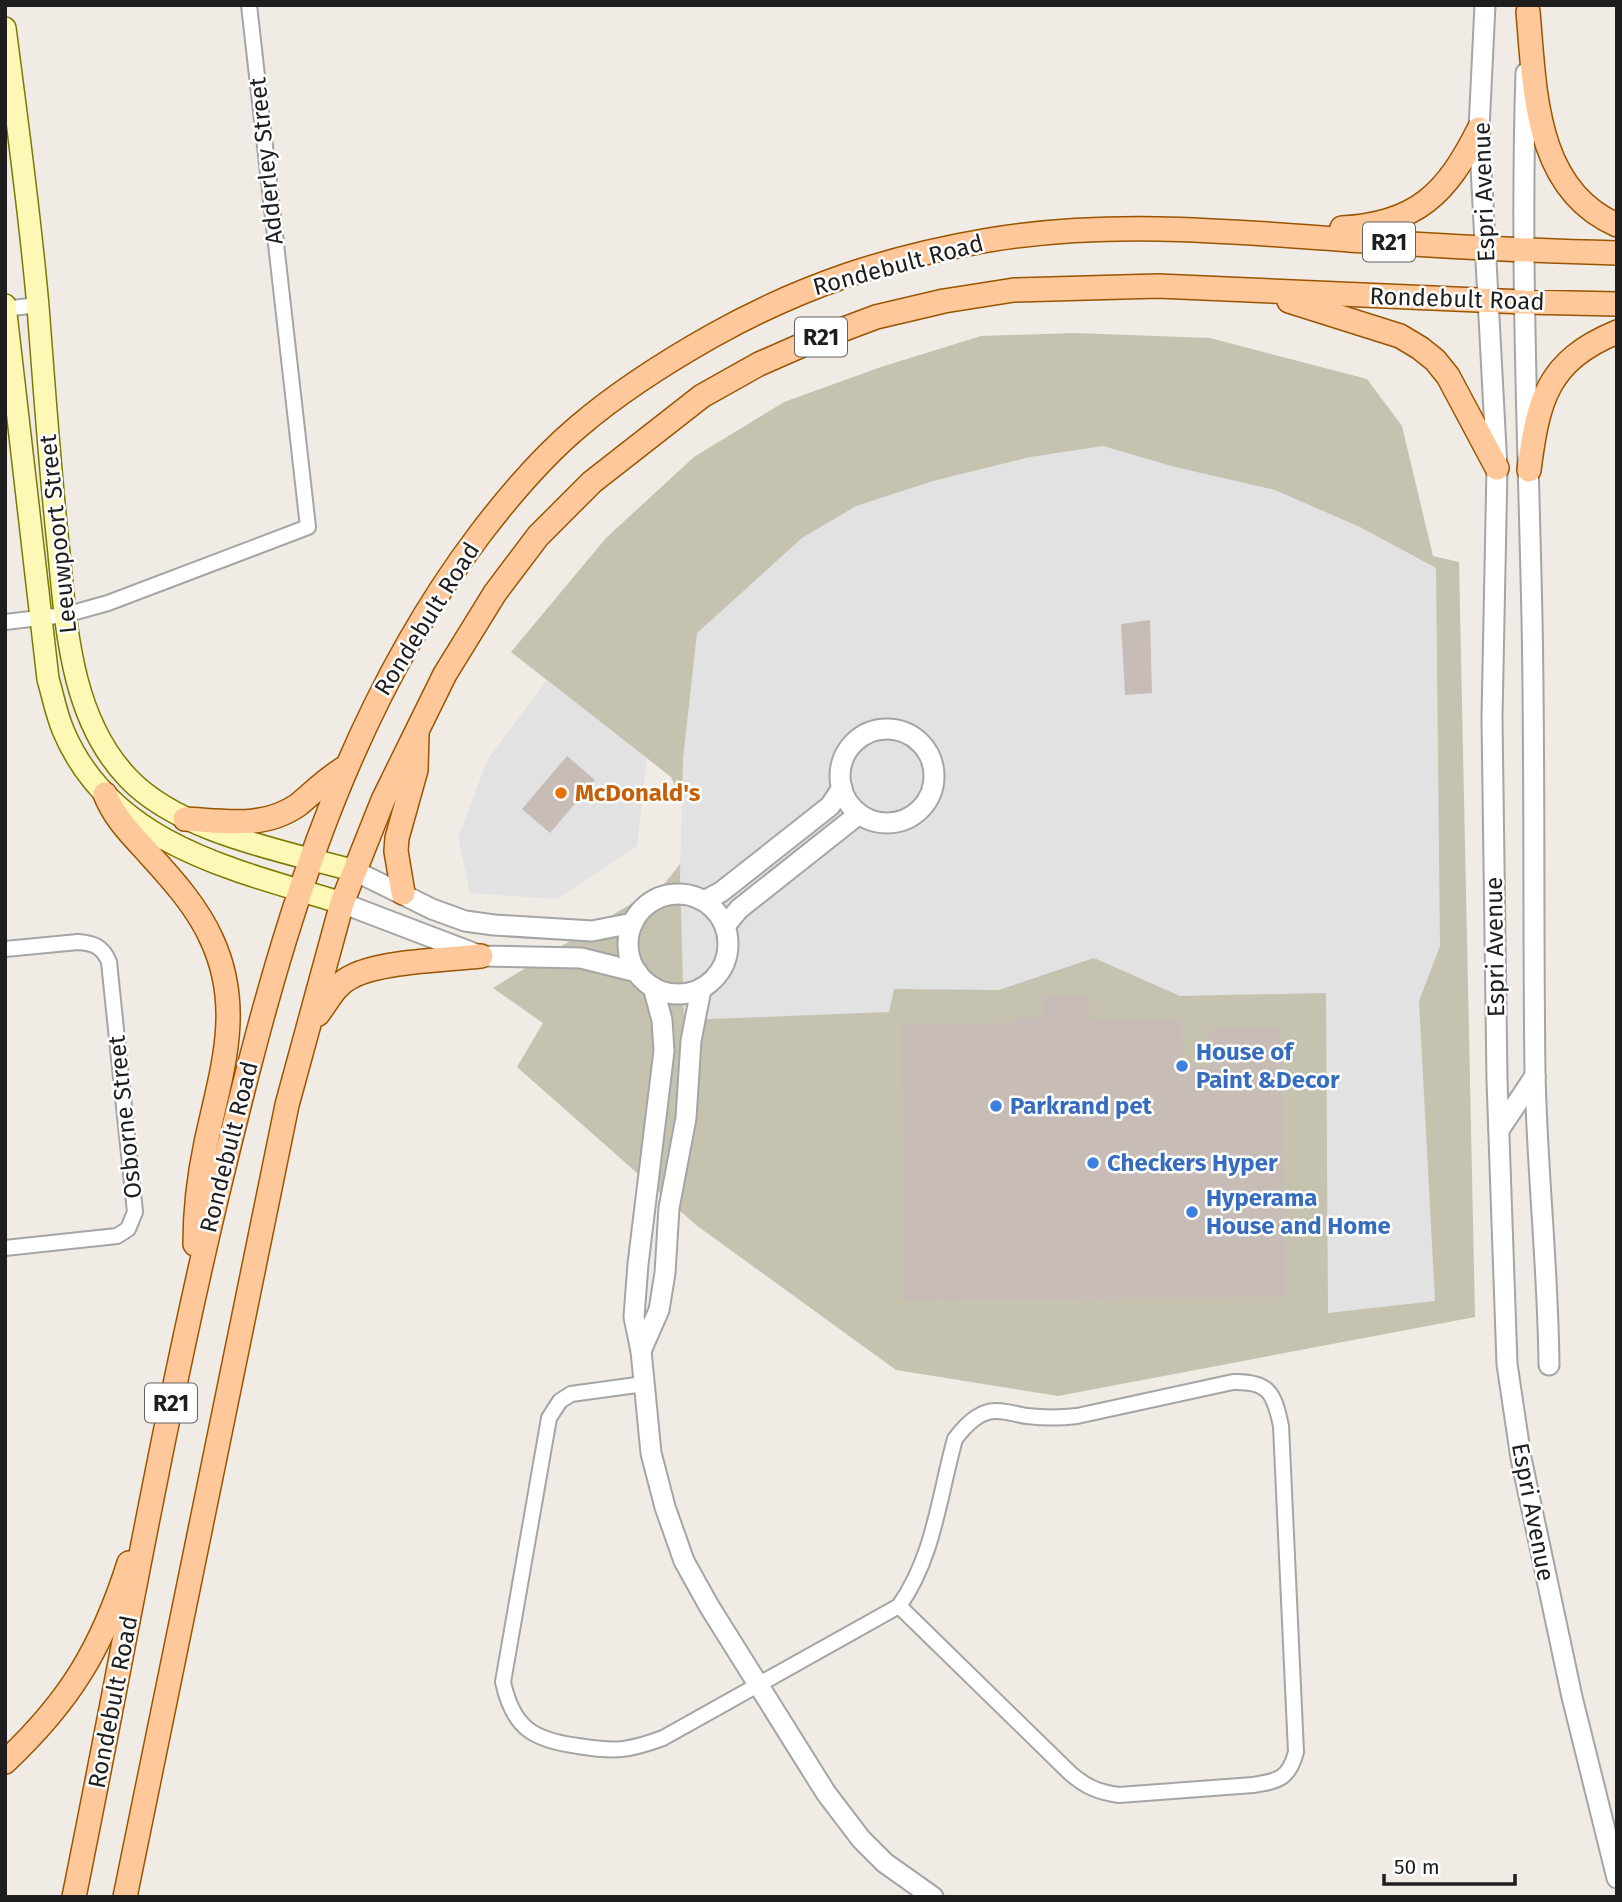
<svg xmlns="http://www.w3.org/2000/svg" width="1622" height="1902" font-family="'Fira Sans',sans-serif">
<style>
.construction{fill:#c5c2af}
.parking{fill:#e2e2e2}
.building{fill:#c8bcb7}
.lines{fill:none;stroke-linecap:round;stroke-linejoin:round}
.minor-casing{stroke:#a5a5a5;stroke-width:18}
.tertiary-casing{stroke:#a5a5a5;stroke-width:23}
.secondary-casing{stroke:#7b7a00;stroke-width:24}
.primary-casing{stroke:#950;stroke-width:26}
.minor{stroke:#fff;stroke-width:14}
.tertiary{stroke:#fff;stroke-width:19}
.secondary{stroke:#fdf8b5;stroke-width:21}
.primary{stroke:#ffc89a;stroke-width:23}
.food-dot{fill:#e8710a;stroke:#fff;stroke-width:2.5}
.shop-dot{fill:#3f7fe0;stroke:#fff;stroke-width:2.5}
.labels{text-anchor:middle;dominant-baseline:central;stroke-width:5;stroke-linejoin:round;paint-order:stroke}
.shield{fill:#fff;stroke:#626262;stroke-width:2}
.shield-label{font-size:23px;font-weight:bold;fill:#1e1e1e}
.street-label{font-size:24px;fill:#1e1e1e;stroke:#fff}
.food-label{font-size:24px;font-weight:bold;fill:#c56008;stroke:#fff;text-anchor:start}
.shop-label{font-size:24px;font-weight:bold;fill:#366cbe;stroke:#fff;text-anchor:start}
</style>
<rect width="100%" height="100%" fill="#f0ebe4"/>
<!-- construction -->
<path class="construction" d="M 1075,333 L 1210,338 L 1367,379 L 1402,426 L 1433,556 L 1459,562 L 1475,1317 L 1058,1396 L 896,1370 L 696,1225 L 517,1067 L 543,1023 L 493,988 L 665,883 L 699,840 L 671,777 L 511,652 L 606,538 L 694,457 L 784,402 L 881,367 L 981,336 Z"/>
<!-- parking -->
<g class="parking">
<path d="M 1103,446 L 1175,467 L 1275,490 L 1360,527 L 1436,568 L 1440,946 L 1419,1001 L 1435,1301 L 1328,1313 L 1326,993 L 1180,996 L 1094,958 L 999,990 L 894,989 L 889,1012 L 684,1020 L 680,874 L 683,759 L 697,633 L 802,538 L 856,506 L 933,481 L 1030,457 Z"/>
<path d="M 547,680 L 647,759 L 637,846 L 557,899 L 470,893 L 458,837 L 488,759 Z"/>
</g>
<!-- building -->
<g class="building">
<path d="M 1150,620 L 1152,693 L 1125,695 L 1121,624 Z"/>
<path d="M 567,756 L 595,780 L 550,833 L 522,809 Z"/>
<path d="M 1043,996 L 1089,996 L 1090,1020 L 1181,1019 L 1182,1066 L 1210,1066 L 1210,1028 L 1282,1028 L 1285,1297 L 904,1300 L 901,1024 L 1018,1023 L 1018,1018 L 1043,1018 Z"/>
</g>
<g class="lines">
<!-- minor casing -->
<g class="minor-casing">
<g id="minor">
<path d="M 5,309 L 37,305"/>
<path d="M 5,622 L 65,615 L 108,603 L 308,527 L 249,5"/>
<path d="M 5,949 L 78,942 C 94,943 103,947 109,962 L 135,1212 L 128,1229 L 117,1236 L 5,1248"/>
<path d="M 644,1384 L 571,1394 L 560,1401 L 549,1418 L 503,1682 C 513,1728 533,1740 578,1746 C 615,1752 628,1751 663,1738 L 899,1606 C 934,1557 939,1496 955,1439 C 964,1427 978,1411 995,1411 C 1005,1410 1017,1415 1027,1416 C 1044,1418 1061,1418 1077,1416 L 1233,1382 C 1269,1381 1274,1393 1281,1426 L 1296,1752 C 1289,1779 1278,1781 1253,1785 L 1119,1795 C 1098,1792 1086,1787 1070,1773 L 899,1606"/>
</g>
</g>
<!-- tertiary casing -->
<g class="tertiary-casing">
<g id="tertiary">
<path d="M 1485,5 L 1479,129 L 1497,468 L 1492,718 L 1497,1080 L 1507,1364 L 1521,1458 L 1572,1697 L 1617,1878"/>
<path d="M 1526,73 C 1520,255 1528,436 1532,618 C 1535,770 1533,921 1535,1073 C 1537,1170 1548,1267 1549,1365"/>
<circle cx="887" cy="776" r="47"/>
<path d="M 355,871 L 432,909 L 465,921 L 494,925 L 592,931 L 633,923"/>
<circle cx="678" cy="944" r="50"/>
<path d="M 704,901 L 721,892 L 830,806 L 842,788"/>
<path d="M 342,903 L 481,956 L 581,958 L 637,972"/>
<path d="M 725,926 L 739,909 L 859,814"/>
<path d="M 653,987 L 662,1020 L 664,1051 L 638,1264 L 634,1317 L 641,1351 L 651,1453 L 665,1507 L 684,1561 L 709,1606 L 826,1793 L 861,1839 L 885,1863 L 933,1897"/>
<path d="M 1499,1130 L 1535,1076"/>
<path d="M 641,1351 L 659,1310 L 665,1273 L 669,1208 L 686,1118 L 691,1041 L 701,989"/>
</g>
</g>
<!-- secondary casing -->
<g class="secondary-casing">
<g id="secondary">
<path d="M 5,28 C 17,121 30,214 38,307 C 44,383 49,458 57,534 C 66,616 67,714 128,778 C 180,833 284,851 355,871"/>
<path d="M 5,305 L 48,679 C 53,696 56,713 63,730 C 111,845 235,870 342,903"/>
</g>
</g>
<!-- primary casing -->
<g class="primary-casing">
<g id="primary">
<path d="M 1528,12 C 1535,89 1534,189 1617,225"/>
<path d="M 1342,228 C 1417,224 1447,193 1479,129"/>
<path d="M 1289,301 L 1400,336 L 1420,348 L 1435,360 L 1448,376 L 1497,468"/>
<path d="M 1529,470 C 1538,400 1547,361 1617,332"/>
<path d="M 105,794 C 114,818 132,835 149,854 C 172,879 198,908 212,940 C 244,1010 221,1072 206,1143 C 199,1176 195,1209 195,1244"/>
<path d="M 185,819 C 224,821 264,829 298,805 C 314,792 327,778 346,767"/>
<path d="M 403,893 L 396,851 L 397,838 L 416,770 L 417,735"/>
<path d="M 318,1014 C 328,1001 336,984 351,977 C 381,961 446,960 481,956"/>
<path d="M 5,1762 C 70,1701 102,1648 129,1563"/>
<path d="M 74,1897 C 123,1656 164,1414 222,1175 C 277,948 337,723 480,534 C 509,496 542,457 579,426 C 620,391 666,362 712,336 C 801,286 888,257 989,240 C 1108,220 1229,231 1349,240 C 1439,246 1527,251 1617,253"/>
<path d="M 125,1897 L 287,1105 L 342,903 L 383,800 L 445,674 L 495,593 L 538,536 L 592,482 L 702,396 L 759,364 L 807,343 L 876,317 L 944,301 L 1014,290 L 1158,286 L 1524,302 L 1617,304"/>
</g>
</g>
<!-- minor -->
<use href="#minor" class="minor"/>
<!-- tertiary -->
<use href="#tertiary" class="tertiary"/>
<!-- secondary -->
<use href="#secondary" class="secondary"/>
<!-- primary -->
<use href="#primary" class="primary"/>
</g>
<!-- markers -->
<circle class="food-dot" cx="561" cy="793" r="7"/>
<g class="shop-dot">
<circle cx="1182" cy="1066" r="7"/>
<circle cx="996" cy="1106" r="7"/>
<circle cx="1093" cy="1163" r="7"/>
<circle cx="1192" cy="1212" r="7"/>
</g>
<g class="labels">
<!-- shield labels -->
<g class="shield">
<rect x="1363" y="222.5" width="52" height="39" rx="5"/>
<rect x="795" y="317.5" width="52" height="39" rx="5"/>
<rect x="145" y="1383.5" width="52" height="39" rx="5"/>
</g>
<g class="shield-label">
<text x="1389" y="242">R21</text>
<text x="821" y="337">R21</text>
<text x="171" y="1403">R21</text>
</g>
<!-- street labels -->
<g class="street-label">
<text transform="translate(266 161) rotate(-96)">Adderley Street</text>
<text transform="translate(1484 192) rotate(-92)">Espri Avenue</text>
<text transform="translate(898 265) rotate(-15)">Rondebult Road</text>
<text transform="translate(1457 299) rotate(2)">Rondebult Road</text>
<text transform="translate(58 534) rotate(-96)">Leeuwpoort Street</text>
<text transform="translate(427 619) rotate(-58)">Rondebult Road</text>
<text transform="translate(1495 947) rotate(-91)">Espri Avenue</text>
<text transform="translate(125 1117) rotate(-96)">Osborne Street</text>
<text transform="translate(229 1147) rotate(-76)">Rondebult Road</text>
<text transform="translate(1533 1512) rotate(79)">Espri Avenue</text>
<text transform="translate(113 1702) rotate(-79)">Rondebult Road</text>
</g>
<!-- food labels -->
<g class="food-label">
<text x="575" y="793">McDonald's</text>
</g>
<!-- shop labels -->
<g class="shop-label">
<text x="1196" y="1052">House of<tspan x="1196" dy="28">Paint &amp;Decor</tspan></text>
<text x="1010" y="1106">Parkrand pet</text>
<text x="1107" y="1163">Checkers Hyper</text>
<text x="1206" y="1198">Hyperama<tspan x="1206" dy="28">House and Home</tspan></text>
</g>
</g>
<!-- border -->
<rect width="1622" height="1902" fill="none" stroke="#1e1e1e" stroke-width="14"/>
<!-- scale -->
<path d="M1384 1874v10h131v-10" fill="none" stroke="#1e1e1e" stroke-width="3.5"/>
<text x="1394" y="1874" font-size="21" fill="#1e1e1e" stroke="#ffffff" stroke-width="5" paint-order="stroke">50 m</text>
</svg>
